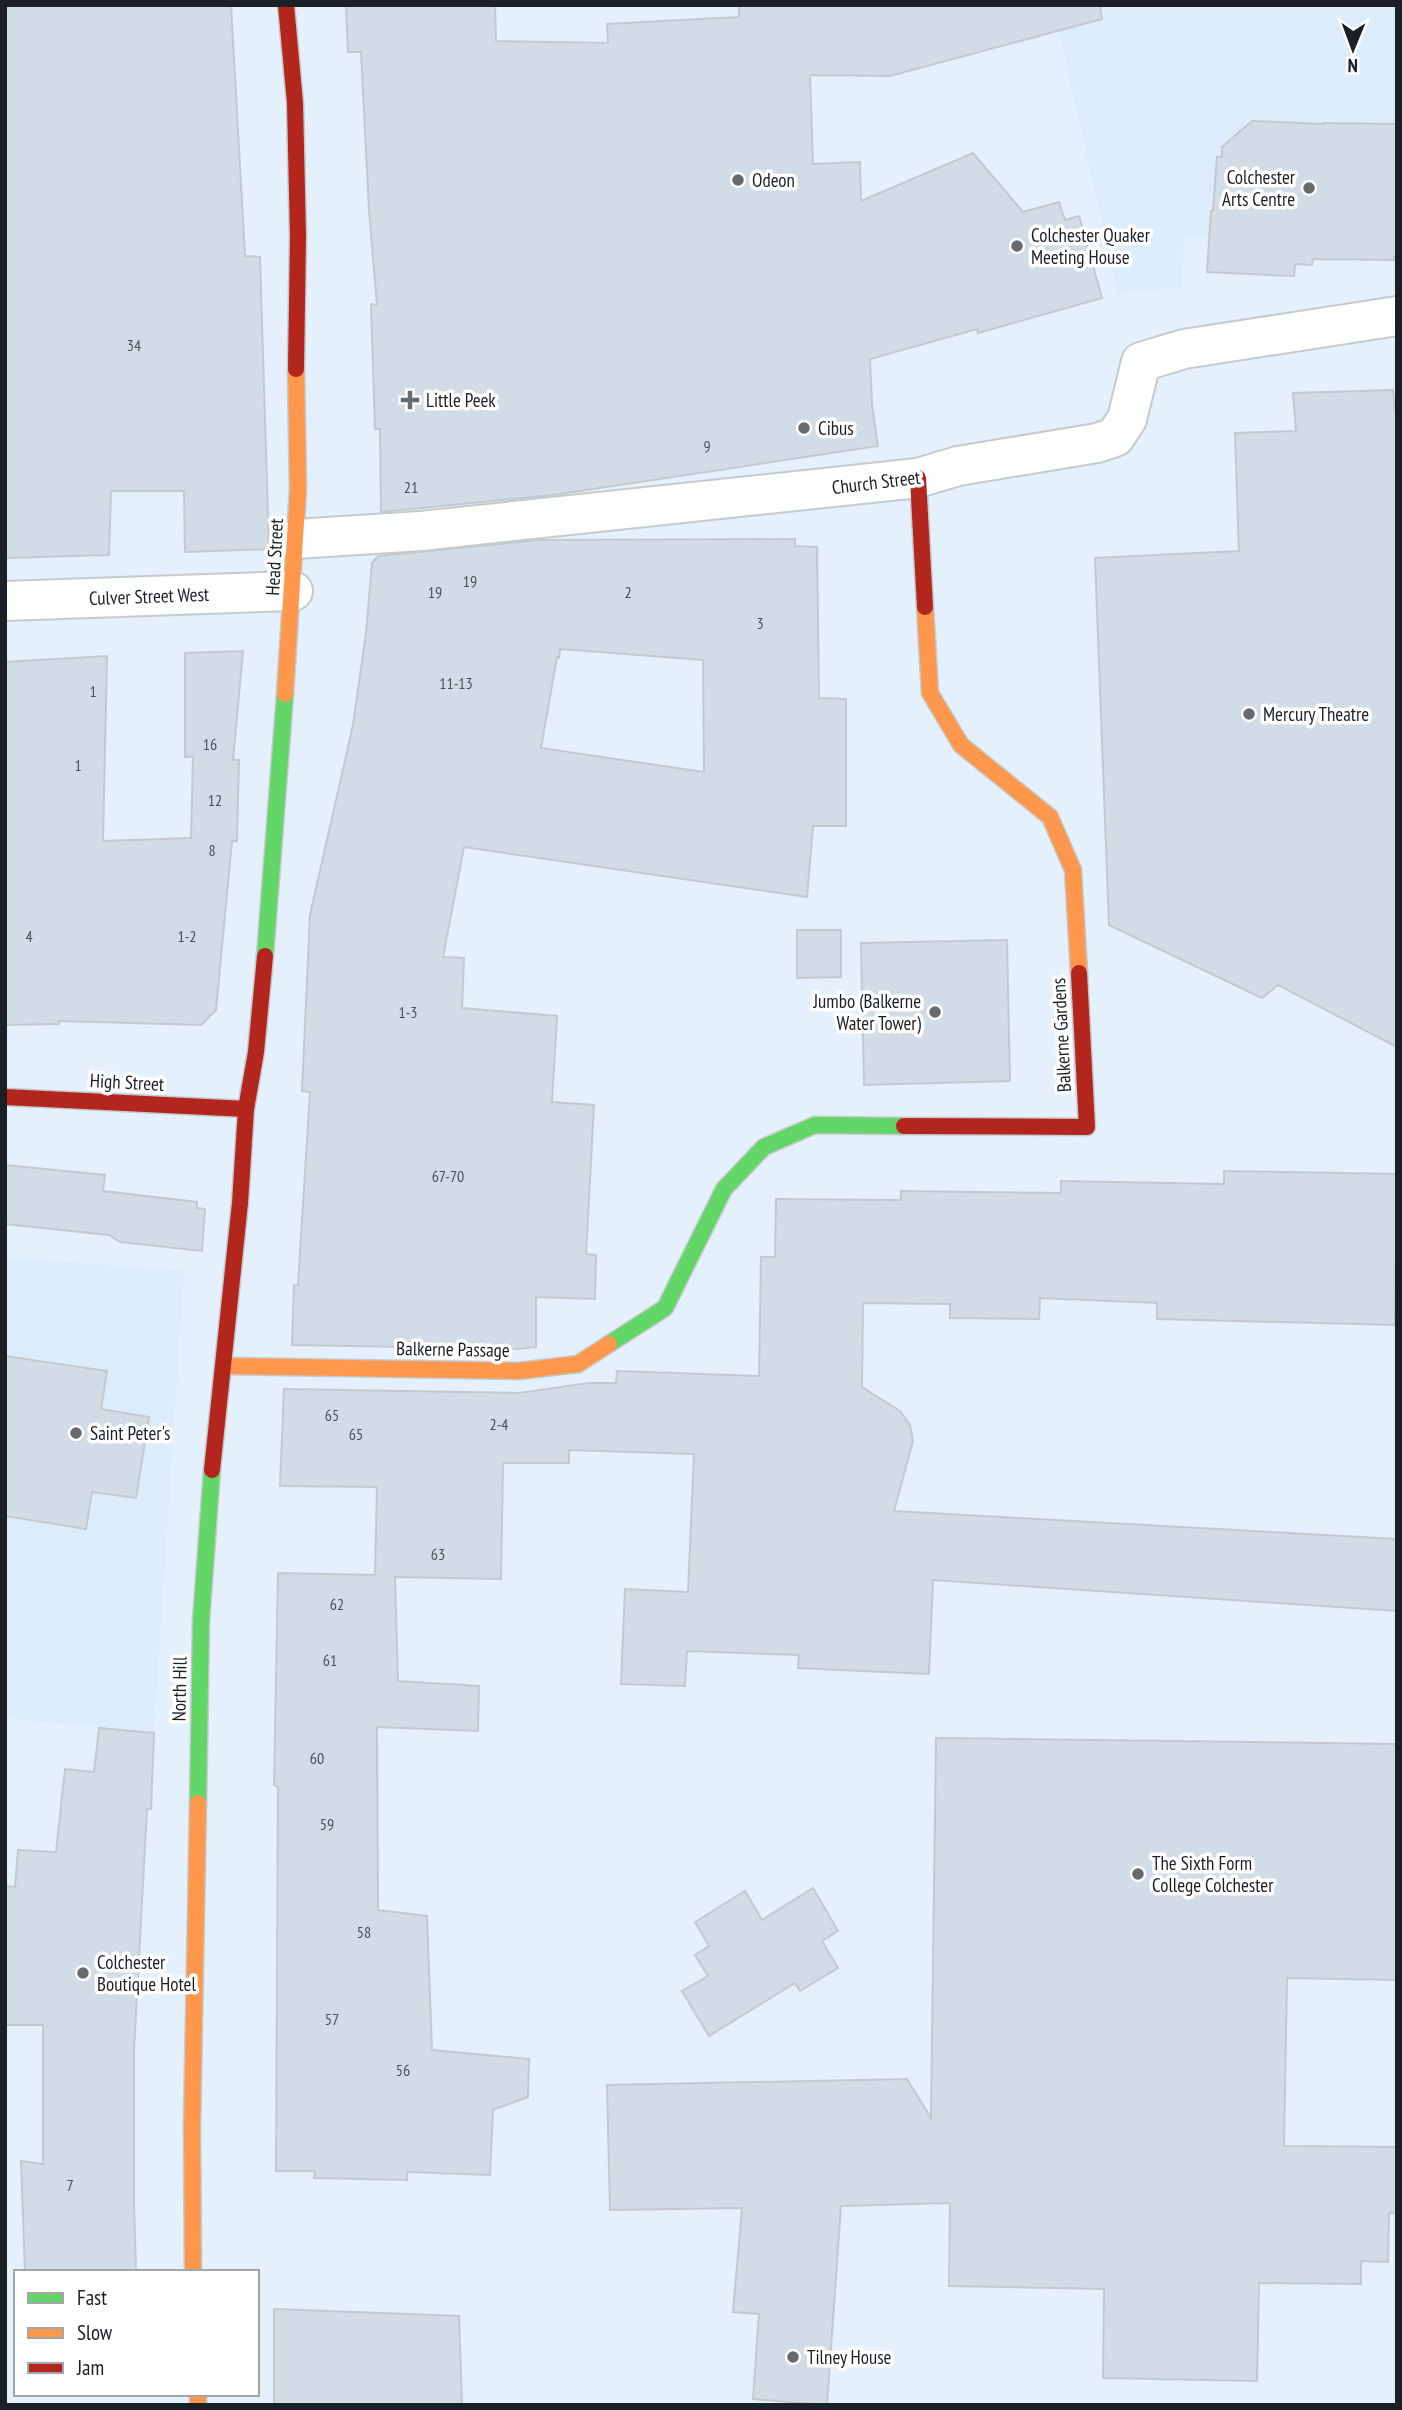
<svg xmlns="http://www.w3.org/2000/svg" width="1402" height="2410" font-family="'PT Sans Narrow',sans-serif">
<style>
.built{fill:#e4f0fb;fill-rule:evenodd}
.green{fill:#ddecfb}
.building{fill:#d2dce7;stroke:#c4c9ce;stroke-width:2;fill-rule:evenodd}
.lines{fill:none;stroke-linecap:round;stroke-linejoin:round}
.street-casing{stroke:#c5cace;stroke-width:42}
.fast-casing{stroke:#c5cace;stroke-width:19}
.slow-casing{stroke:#c5cace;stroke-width:19}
.jam-casing{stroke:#c5cace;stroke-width:19}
.street{stroke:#fdfefe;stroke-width:38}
.fast{stroke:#63d668;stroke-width:16}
.slow{stroke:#ff974d;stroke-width:16}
.jam{stroke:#b3261e;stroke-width:16}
.poi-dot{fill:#666b70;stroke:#fff;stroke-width:2.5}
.labels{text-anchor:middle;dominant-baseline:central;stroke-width:7;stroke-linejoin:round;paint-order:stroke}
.number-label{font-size:16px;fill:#484f56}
.poi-label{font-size:19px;fill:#1a2026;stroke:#fff;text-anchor:start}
.street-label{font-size:19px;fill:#1a2026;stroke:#fff}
</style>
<rect width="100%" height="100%" fill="#f2f5f8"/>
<!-- built -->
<path class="built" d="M 5,5 L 1397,5 L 1397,2405 L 5,2405 ZM 16,2272 L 257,2272 L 257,2394 L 16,2394 Z"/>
<!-- green -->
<g class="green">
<path d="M 1053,5 L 1397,5 L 1397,124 L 1362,128 L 1361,122 L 1354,122 L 1354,129 L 1329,127 L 1329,123 L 1323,123 L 1322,128 L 1298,123 L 1245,121 L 1244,128 L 1222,153 L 1222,157 L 1217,157 L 1219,211 L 1211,211 L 1209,239 L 1184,238 L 1182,287 L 1118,293 Z"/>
<path d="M 5,1257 L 184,1271 L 154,1733 L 5,1718 L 5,1516 L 86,1529 L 92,1492 L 136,1498 L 149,1418 L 101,1409 L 107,1371 L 5,1356 Z"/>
</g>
<!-- building -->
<g class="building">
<path d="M 5,5 L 231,5 L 245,256 L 260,257 L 269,549 L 185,552 L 184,491 L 111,491 L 109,555 L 5,558 Z"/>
<path d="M 346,5 L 495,5 L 496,41 L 608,43 L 607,24 L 739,17 L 739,5 L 1100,5 L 1102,19 L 890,76 L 810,75 L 813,164 L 860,162 L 861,201 L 973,153 L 1023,212 L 1059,202 L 1065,220 L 1079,216 L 1102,298 L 978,333 L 977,329 L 870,359 L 872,405 L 878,446 L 553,495 L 381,512 L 380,429 L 375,429 L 371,304 L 377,305 L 369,210 L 361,52 L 348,52 Z"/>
<path d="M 1252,121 L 1323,124 L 1323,123 L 1397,124 L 1397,257 L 1394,257 L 1394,260 L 1313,259 L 1312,265 L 1295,264 L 1294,276 L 1207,272 L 1211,211 L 1213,211 L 1217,157 L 1222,157 L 1222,147 Z"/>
<path d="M 1393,390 L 1395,411 L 1397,411 L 1397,1047 L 1278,985 L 1262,998 L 1109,925 L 1095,558 L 1239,551 L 1235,433 L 1296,431 L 1293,393 Z"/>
<path d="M 795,539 L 795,546 L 817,547 L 819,698 L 846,699 L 846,826 L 813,826 L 807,897 L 464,847 L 443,957 L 464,958 L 462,1008 L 557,1016 L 552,1102 L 594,1105 L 586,1254 L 596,1255 L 595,1299 L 536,1297 L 536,1347 L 518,1349 L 292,1345 L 294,1285 L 298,1285 L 310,1092 L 302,1091 L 310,915 L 353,725 L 366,633 L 372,563 L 378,556 L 540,540 ZM 560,649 L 703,660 L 704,772 L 541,748 L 557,657 L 559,658 Z"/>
<path d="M 243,651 L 233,760 L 239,760 L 237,841 L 232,841 L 216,1010 L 201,1025 L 59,1021 L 59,1024 L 5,1025 L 5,662 L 107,656 L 103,841 L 191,838 L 193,757 L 185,757 L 185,653 Z"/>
<path d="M 797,930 L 841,930 L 841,977 L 797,978 Z"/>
<path d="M 1007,940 L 1010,1081 L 864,1085 L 861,943 Z"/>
<path d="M 5,1165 L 105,1175 L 103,1191 L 197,1202 L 197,1208 L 205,1209 L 202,1251 L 120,1242 L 109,1235 L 5,1224 Z"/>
<path d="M 1224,1171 L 1397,1174 L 1395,1325 L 1157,1319 L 1157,1303 L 1040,1298 L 1039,1319 L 950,1318 L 950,1304 L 863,1303 L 862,1387 L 900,1411 L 910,1425 L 913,1441 L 894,1511 L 1397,1539 L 1397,1611 L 933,1580 L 929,1674 L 798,1668 L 799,1655 L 687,1651 L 685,1686 L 621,1684 L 625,1589 L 688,1592 L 694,1454 L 569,1450 L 569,1463 L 503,1463 L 501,1579 L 395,1577 L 398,1681 L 479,1686 L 478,1731 L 377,1727 L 378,1910 L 427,1916 L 432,2050 L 529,2059 L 528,2097 L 493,2110 L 490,2175 L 407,2172 L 407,2180 L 314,2178 L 315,2171 L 276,2171 L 278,1787 L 274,1785 L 278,1573 L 375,1575 L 377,1487 L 280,1486 L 284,1389 L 519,1393 L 589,1383 L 616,1383 L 617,1371 L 759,1376 L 761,1257 L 775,1257 L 776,1199 L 901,1200 L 901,1191 L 1061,1193 L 1061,1181 L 1224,1184 Z"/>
<path d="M 5,1356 L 107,1371 L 101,1409 L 149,1417 L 136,1498 L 92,1492 L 86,1529 L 5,1516 Z"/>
<path d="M 99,1728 L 154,1733 L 151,1809 L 147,1809 L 134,2050 L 134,2203 L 136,2272 L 25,2272 L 21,2161 L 43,2164 L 43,2025 L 5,2025 L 5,1886 L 15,1887 L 18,1850 L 56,1852 L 65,1769 L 94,1772 Z"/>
<path d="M 936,1738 L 1397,1744 L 1397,1980 L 1287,1978 L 1284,2146 L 1397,2147 L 1397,2213 L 1389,2213 L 1388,2262 L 1361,2261 L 1361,2284 L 1259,2283 L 1257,2381 L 1103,2378 L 1104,2289 L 949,2286 L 950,2203 L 841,2206 L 827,2405 L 753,2399 L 759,2314 L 733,2312 L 742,2208 L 610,2210 L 607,2085 L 907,2079 L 931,2118 Z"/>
<path d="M 813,1888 L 838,1931 L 822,1941 L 838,1968 L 800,1991 L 795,1983 L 709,2036 L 682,1991 L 708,1976 L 695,1955 L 709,1946 L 695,1922 L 745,1891 L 762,1920 Z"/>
<path d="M 274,2309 L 459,2316 L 462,2405 L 274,2405 Z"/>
</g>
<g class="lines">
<!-- street casing -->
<g class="street-casing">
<g id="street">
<path d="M 296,539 L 421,531 L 918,478 L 958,466 L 1097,443 L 1115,437 L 1127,419 L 1141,362 L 1184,349 L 1397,316"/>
<path d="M 5,601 L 293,591"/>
</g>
</g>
<!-- fast casing -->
<g class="fast-casing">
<g id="fast">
<path d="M 265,956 L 285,694"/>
<path d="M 609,1344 L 665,1308 L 724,1189 L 764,1147 L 815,1125 L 904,1126"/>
<path d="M 198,1803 L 201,1621 L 212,1470"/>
</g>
</g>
<!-- slow casing -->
<g class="slow-casing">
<g id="slow">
<path d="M 925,607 L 930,693 L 961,745 L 1050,817 L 1073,870 L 1079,973"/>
<path d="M 285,694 L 298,490 L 296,369"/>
<path d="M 224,1366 L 519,1371 L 578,1364 L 609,1344"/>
<path d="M 193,2272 L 192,2127 L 198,1803"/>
<path d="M 198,2394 L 198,2405"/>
</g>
</g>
<!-- jam casing -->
<g class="jam-casing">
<g id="jam">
<path d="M 286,5 L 295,103 L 298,237 L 296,369"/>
<path d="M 918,478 L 925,607"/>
<path d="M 5,1097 L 246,1109"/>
<path d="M 904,1126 L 1087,1127 L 1079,973"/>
<path d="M 212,1470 L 240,1203 L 246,1109 L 256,1052 L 265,956"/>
</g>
</g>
<!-- street -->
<use href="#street" class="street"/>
<!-- fast -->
<use href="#fast" class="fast"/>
<!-- slow -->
<use href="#slow" class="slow"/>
<!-- jam -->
<use href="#jam" class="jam"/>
</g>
<!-- markers -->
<g class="poi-dot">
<circle cx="738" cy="180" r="7"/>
<circle cx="1309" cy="188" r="7"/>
<circle cx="1017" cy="246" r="7"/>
<path d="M406.5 389.5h7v7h7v7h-7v7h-7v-7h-7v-7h7z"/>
<circle cx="804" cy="428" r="7"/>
<circle cx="1249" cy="714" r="7"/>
<circle cx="935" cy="1012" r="7"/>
<circle cx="76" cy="1433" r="7"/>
<circle cx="1138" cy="1874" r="7"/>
<circle cx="83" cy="1973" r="7"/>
<circle cx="793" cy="2357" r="7"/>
</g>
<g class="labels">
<!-- number labels -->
<g class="number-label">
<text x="134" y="345">34</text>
<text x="707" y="446">9</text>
<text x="411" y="487">21</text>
<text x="470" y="581">19</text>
<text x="435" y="592">19</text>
<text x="628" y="592">2</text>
<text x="760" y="623">3</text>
<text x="456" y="683">11-13</text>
<text x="93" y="691">1</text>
<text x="210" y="744">16</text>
<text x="78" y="765">1</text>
<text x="215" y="800">12</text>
<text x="212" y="850">8</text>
<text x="29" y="936">4</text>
<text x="187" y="936">1-2</text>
<text x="408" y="1012">1-3</text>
<text x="448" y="1176">67-70</text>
<text x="332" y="1415">65</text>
<text x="499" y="1424">2-4</text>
<text x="356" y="1434">65</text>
<text x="438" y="1554">63</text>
<text x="337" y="1604">62</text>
<text x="330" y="1660">61</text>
<text x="317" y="1758">60</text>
<text x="327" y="1824">59</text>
<text x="364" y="1932">58</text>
<text x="332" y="2019">57</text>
<text x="403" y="2070">56</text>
<text x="70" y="2185">7</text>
</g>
<!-- poi labels -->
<g class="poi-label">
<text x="1295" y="177" text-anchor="end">Colchester<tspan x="1295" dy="22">Arts Centre</tspan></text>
<text x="752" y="180">Odeon</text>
<text x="1031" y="235">Colchester Quaker<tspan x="1031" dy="22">Meeting House</tspan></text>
<text x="426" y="400">Little Peek</text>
<text x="818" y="428">Cibus</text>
<text x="1263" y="714">Mercury Theatre</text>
<text x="921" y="1001" text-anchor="end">Jumbo (Balkerne<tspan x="921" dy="22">Water Tower)</tspan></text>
<text x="90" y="1433">Saint Peter's</text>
<text x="1152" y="1863">The Sixth Form<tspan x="1152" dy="22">College Colchester</tspan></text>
<text x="97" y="1962">Colchester<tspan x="97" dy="22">Boutique Hotel</tspan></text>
<text x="807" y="2357">Tilney House</text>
</g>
<!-- street labels -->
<g class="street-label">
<text transform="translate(876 482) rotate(-7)">Church Street</text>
<text transform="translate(274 557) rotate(-87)">Head Street</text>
<text transform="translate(149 596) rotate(-2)">Culver Street West</text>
<text transform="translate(1061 1035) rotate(-93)">Balkerne Gardens</text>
<text transform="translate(127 1082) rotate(3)">High Street</text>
<text transform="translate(453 1349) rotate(1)">Balkerne Passage</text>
<text transform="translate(179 1689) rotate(-89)">North Hill</text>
</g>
</g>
<!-- border -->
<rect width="1402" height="2410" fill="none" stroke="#1a2026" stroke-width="14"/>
<!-- legend -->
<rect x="14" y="2270" width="245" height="126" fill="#ffffff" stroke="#a3a6a8" stroke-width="2"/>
<rect x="28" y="2293" width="35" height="10" fill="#63d668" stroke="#a3a6a8" stroke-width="2"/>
<text x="77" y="2305" font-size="21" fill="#1a2026">Fast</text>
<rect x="28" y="2328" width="35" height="10" fill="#ff974d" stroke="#a3a6a8" stroke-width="2"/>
<text x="77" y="2340" font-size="21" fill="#1a2026">Slow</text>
<rect x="28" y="2363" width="35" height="10" fill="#b3261e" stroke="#a3a6a8" stroke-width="2"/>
<text x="77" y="2375" font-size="21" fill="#1a2026">Jam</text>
<!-- north arrow -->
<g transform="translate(1353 49) rotate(181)" stroke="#ffffff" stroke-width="5" paint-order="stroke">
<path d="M0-5L12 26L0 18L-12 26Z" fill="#1a2026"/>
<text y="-10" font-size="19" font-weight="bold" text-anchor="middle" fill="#1a2026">N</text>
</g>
</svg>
